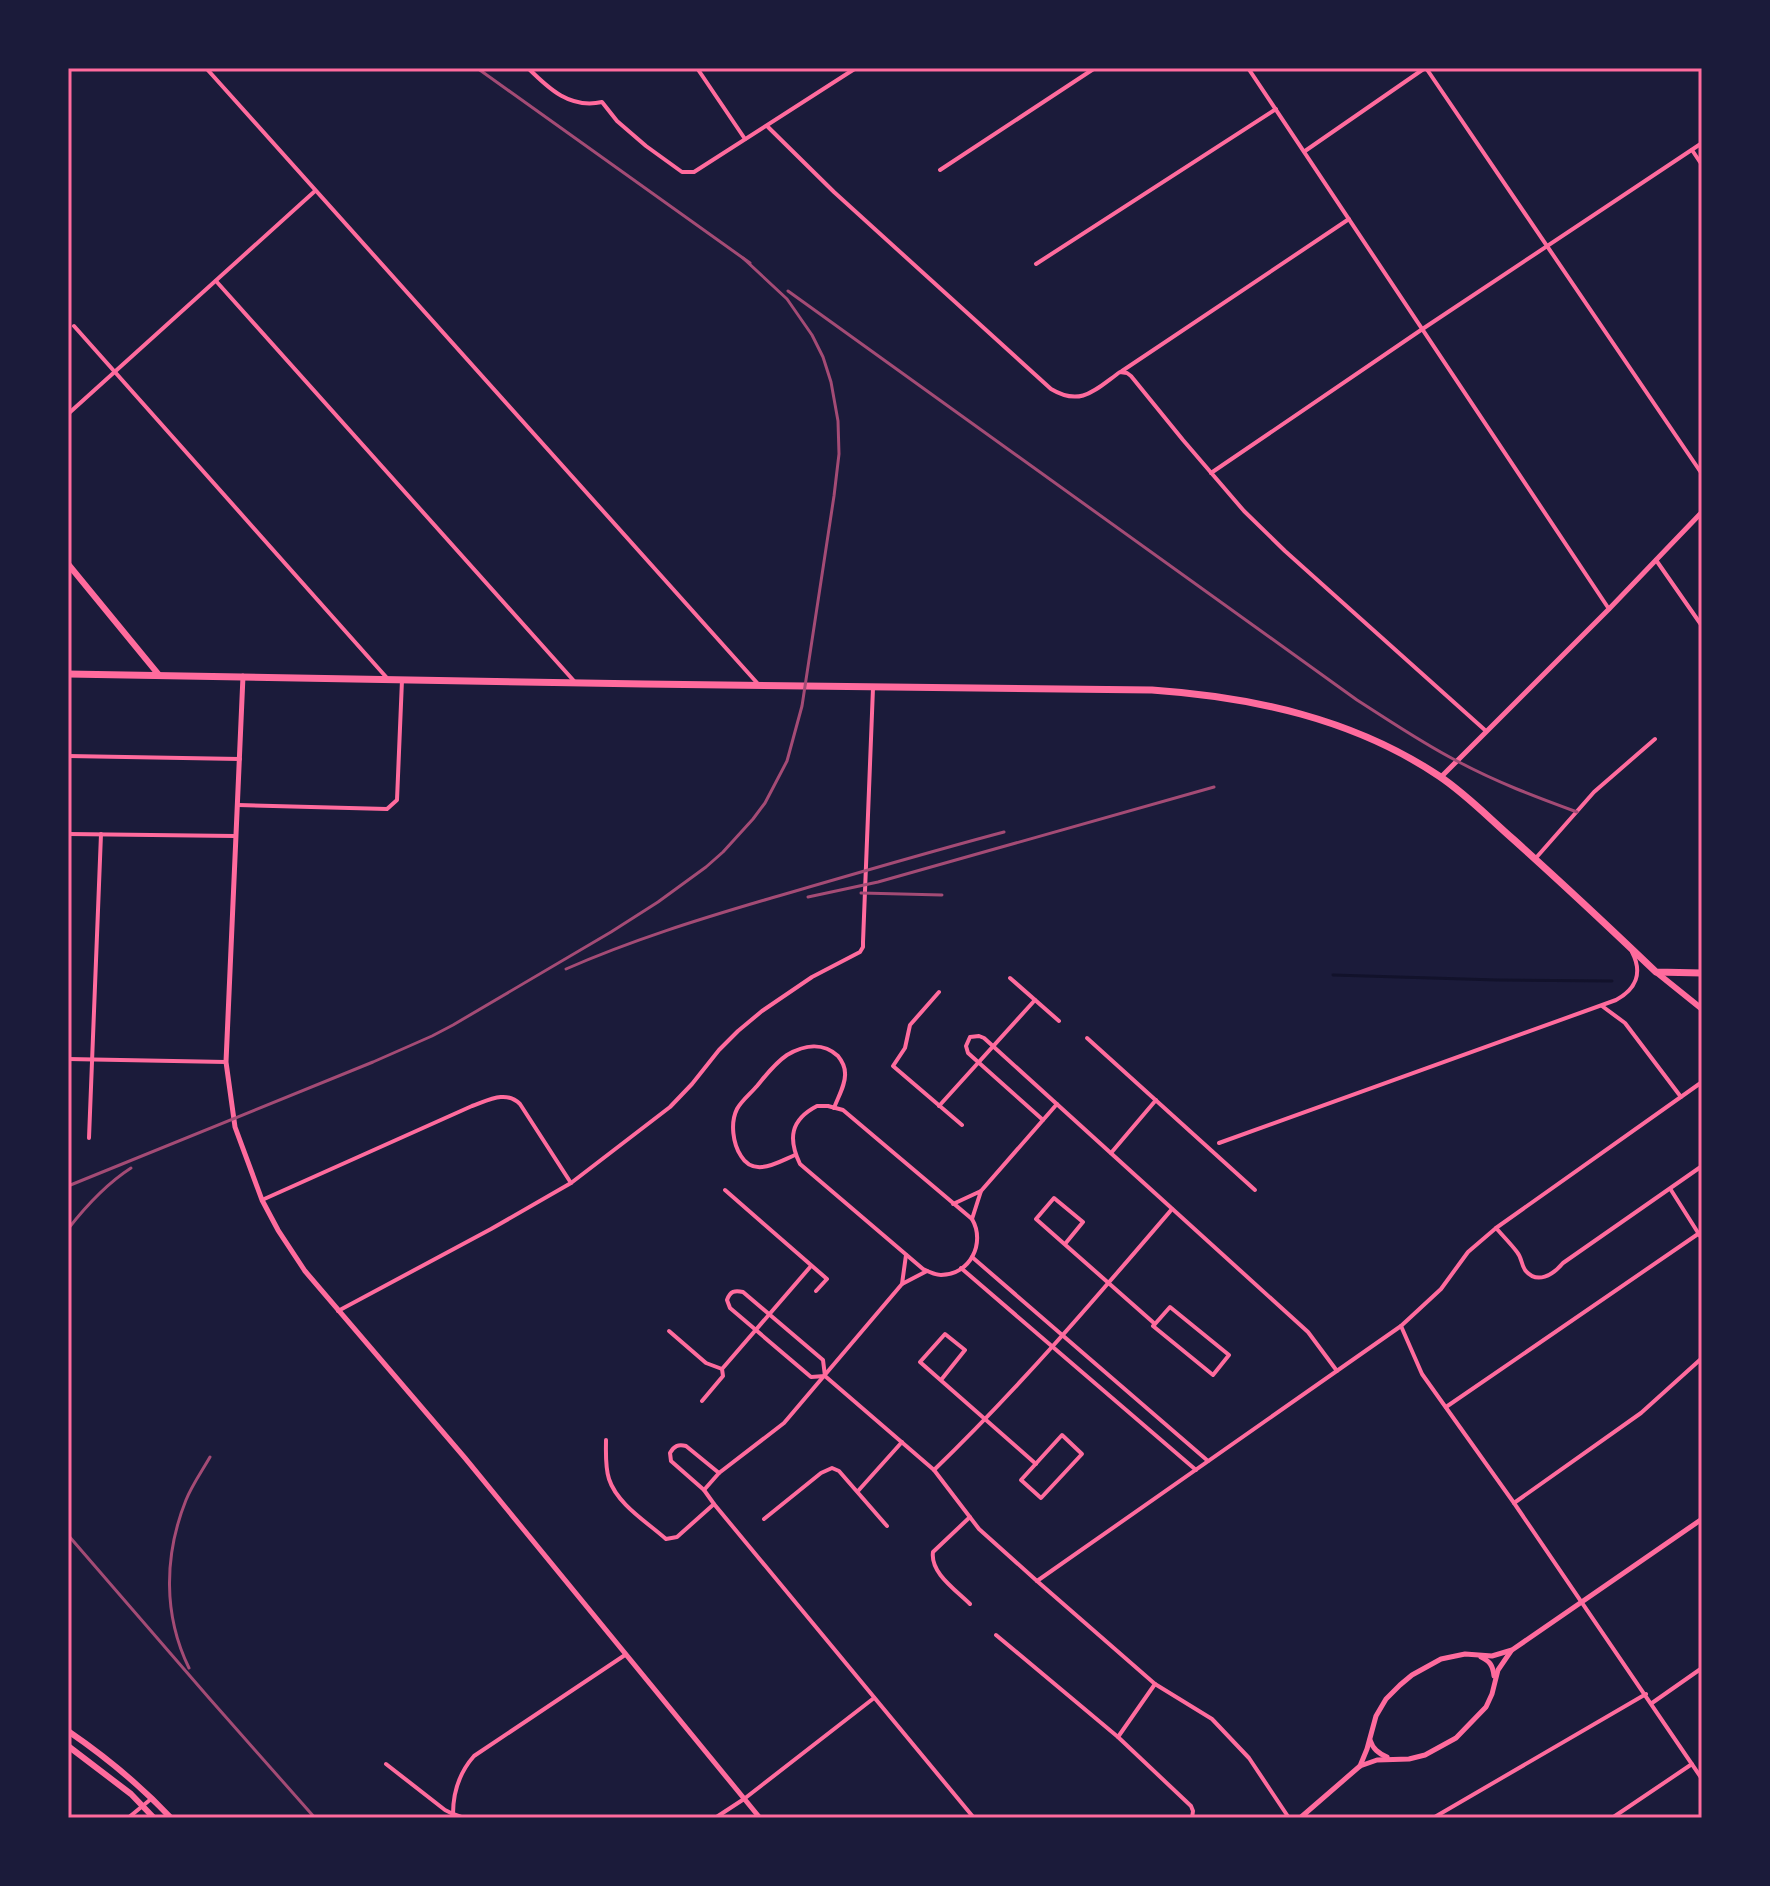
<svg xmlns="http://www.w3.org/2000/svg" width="1770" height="1886" font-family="Karla,sans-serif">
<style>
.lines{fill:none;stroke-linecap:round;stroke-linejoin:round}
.stream{stroke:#12122b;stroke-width:3}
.minor{stroke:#ff6b9d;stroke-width:4}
.tertiary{stroke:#ff6b9d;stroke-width:5}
.secondary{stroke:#ff6b9d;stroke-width:6}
.primary{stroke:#ff6b9d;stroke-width:7}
.rail{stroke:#a44b75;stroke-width:3}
.neatline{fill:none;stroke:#ff6b9d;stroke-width:3}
</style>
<rect width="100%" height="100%" fill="#1b1b3a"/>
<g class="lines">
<!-- stream -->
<path class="stream" d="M 1333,975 L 1497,980 L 1612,981"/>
<!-- minor -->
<g class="minor">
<path d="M 206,68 L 759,685"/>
<path d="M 528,68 C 549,89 570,109 602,102 L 617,121 L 646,146 L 682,172 L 694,172 L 856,68"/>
<path d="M 697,68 L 745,139"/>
<path d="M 1248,68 L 1609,609"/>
<path d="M 1426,68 L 1702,474"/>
<path d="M 767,126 L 834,192 L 1051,389 C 1081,407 1095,390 1120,372 L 1127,373 L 1131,376 L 1183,440 L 1244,511 L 1285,551 L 1486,731"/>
<path d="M 1692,150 L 1702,165"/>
<path d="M 1305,151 L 1425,68"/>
<path d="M 940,170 L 1095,68"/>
<path d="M 1036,264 L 1276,109"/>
<path d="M 216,281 L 574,681"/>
<path d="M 74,326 L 387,678"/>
<path d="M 1122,371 L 1349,219"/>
<path d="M 68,414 L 315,191"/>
<path d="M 1211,473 L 1421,330 L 1702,143"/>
<path d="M 1656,560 L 1702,626"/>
<path d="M 68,756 L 240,759"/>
<path d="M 238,805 L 387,809 L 397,800 L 402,680"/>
<path d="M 68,834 L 235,836"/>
<path d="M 1535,859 L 1594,792 L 1655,739"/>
<path d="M 1010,978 L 1059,1021"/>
<path d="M 939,992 L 910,1025 L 905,1048 L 893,1066 L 962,1125"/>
<path d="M 1602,1006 L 1625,1023 L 1681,1097"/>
<path d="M 1087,1038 L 1255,1190"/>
<path d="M 68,1059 L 226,1062"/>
<path d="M 817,1106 L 828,1106 L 843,1110 L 972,1219 C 986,1243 970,1275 941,1275 C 935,1275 929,1272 923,1269 L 800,1164 C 788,1139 790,1120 817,1106 Z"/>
<path d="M 939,1106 L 1035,1000"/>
<path d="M 1043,1120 L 968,1053 L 966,1046 L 970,1037 L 979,1036 L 984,1038 L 1308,1332 L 1337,1371"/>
<path d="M 89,1138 L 101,834"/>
<path d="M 1219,1143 L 1616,1000 C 1636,989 1643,973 1632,952"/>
<path d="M 1111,1153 L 1156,1100"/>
<path d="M 795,1155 C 778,1162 754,1178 741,1156 C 733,1144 730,1123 737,1109 C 741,1101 751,1093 757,1086 C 766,1075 775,1063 787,1055 C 804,1045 823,1042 838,1056 C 842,1061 845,1066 845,1073 C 846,1084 838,1097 834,1108"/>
<path d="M 725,1190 L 827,1279 L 816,1291"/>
<path d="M 1671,1190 L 1702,1239"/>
<path d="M 981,1191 L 1057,1104"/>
<path d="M 262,1200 L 472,1106 C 489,1100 506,1090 520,1104 L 571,1183"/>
<path d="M 953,1204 L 981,1191 L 972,1219"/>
<path d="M 1496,1228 C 1503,1236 1511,1244 1517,1252 C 1522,1258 1521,1264 1525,1270 C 1537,1285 1553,1275 1563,1263 L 1702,1166"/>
<path d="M 1065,1244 L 1083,1222 L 1054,1198 L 1036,1219 L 1155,1324 L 1153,1326 L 1213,1375 L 1229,1355 L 1170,1307 L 1155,1324"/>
<path d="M 906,1255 L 902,1284 L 927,1271"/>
<path d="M 972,1257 L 1208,1461"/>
<path d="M 961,1268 L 1196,1470"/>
<path d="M 338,1311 L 491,1229 L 571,1183 L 670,1107 L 692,1084 L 719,1050 L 738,1031 L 762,1011 L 812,977 L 860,952 L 863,947 L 863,942 L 873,688"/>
<path d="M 1401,1326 L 1422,1374 L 1514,1503 L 1702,1779"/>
<path d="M 669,1331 L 706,1363 L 722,1369"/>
<path d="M 825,1376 L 811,1377 L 730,1308 L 727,1300 C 730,1291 735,1290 743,1292 L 823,1360 L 825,1376 L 934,1470 L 979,1529 L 1037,1581 L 1155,1684 L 1212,1719 L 1249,1758 L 1289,1818"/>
<path d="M 941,1380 L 965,1350 L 945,1334 L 920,1362 L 1036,1464"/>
<path d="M 702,1401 L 723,1376 L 722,1369 L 811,1266"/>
<path d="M 1446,1407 L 1698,1234"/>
<path d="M 1062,1435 L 1082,1454 L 1041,1498 L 1021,1480 Z"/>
<path d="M 606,1440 C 606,1452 605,1467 609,1479 C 617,1504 647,1522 666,1539 L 677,1537 L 714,1504"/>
<path d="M 934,1470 C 1019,1388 1095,1299 1172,1209"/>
<path d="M 719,1473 L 686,1446 C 678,1444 674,1446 670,1453 L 671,1461 L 704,1490 L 714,1504 L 974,1818"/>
<path d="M 704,1490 L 719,1473 L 784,1423 L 902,1284"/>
<path d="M 858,1491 L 902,1442"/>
<path d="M 1514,1503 L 1641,1413 L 1702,1358"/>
<path d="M 764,1519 L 821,1473 L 832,1468 L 839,1471 L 887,1526"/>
<path d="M 1037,1581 L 1401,1326 L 1441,1289 L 1468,1252 L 1496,1228 L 1702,1082"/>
<path d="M 970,1604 C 956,1590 930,1573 933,1552 L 970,1517"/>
<path d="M 996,1635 L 1118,1737 L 1191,1806 L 1193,1811 L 1192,1818"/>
<path d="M 1652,1703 L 1702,1668"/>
<path d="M 1118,1737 L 1155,1684"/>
<path d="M 386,1764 L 445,1810 L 453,1814 C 453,1791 459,1773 474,1756 L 625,1655"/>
<path d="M 128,1818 L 151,1799"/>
<path d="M 456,1818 L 453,1814 L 464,1818"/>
<path d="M 715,1818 L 744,1799 L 874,1698"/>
<path d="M 1433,1818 L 1646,1694"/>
<path d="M 1612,1818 L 1692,1764"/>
</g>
<!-- tertiary -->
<g class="tertiary">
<path d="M 243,676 L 226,1062 L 235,1127 L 262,1200 L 278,1230 L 305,1271 L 465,1458 L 760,1818"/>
<path d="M 1441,777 L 1609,609 L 1702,512"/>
<path d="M 1481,1657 C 1490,1661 1493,1666 1494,1676"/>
<path d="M 1370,1740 C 1373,1749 1378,1753 1387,1757"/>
<path d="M 1360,1766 L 1367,1749 L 1376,1716 L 1386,1699 L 1400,1685 L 1412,1675 L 1441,1659 L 1465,1654 L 1492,1656 L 1512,1650 L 1702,1519"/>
<path d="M 1300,1818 L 1360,1766 L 1377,1760 L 1409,1759 L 1425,1755 L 1456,1738 L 1486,1707 L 1492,1694 L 1498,1670 L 1511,1651"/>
</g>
<!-- secondary -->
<g class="secondary">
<path d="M 68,564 L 159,675"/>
<path d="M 1656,972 L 1702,1009"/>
<path d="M 68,1731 C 106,1757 139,1784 171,1818"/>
<path d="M 68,1746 L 131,1794 L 154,1818"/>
</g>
<!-- primary -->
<path class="primary" d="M 68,674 L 644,684 L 1152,690 C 1253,697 1354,719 1439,776 C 1466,794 1489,818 1513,839 C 1562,883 1609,927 1656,972 L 1702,973"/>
<!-- rail -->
<g class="rail">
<path d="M 477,68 L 750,263"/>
<path d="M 788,291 L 1357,700 C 1390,721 1422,743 1457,761 C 1496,782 1536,797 1577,812"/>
<path d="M 861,893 L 942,895"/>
<path d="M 808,897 L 878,882 L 1214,787"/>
<path d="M 566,969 C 632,940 700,919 768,899 C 847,876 925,853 1004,832"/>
<path d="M 68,1186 L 373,1062 L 432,1036 L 453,1025 L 611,932 L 658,902 L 706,867 L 723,852 L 753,819 L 765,803 L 787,761 L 802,706 L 834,496 L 839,454 L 838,421 L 831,382 L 823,357 L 812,335 L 787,299 L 743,258"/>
<path d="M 68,1229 C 86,1206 106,1184 131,1168"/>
<path d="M 68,1535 L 209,1698 L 315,1818"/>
<path d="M 189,1668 C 163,1615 164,1555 186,1500 C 192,1485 202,1471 210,1457"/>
</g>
</g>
<!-- border -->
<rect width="1770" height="1886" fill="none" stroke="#1b1b3a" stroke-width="140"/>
<rect x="70" y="70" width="1630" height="1746" class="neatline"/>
</svg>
